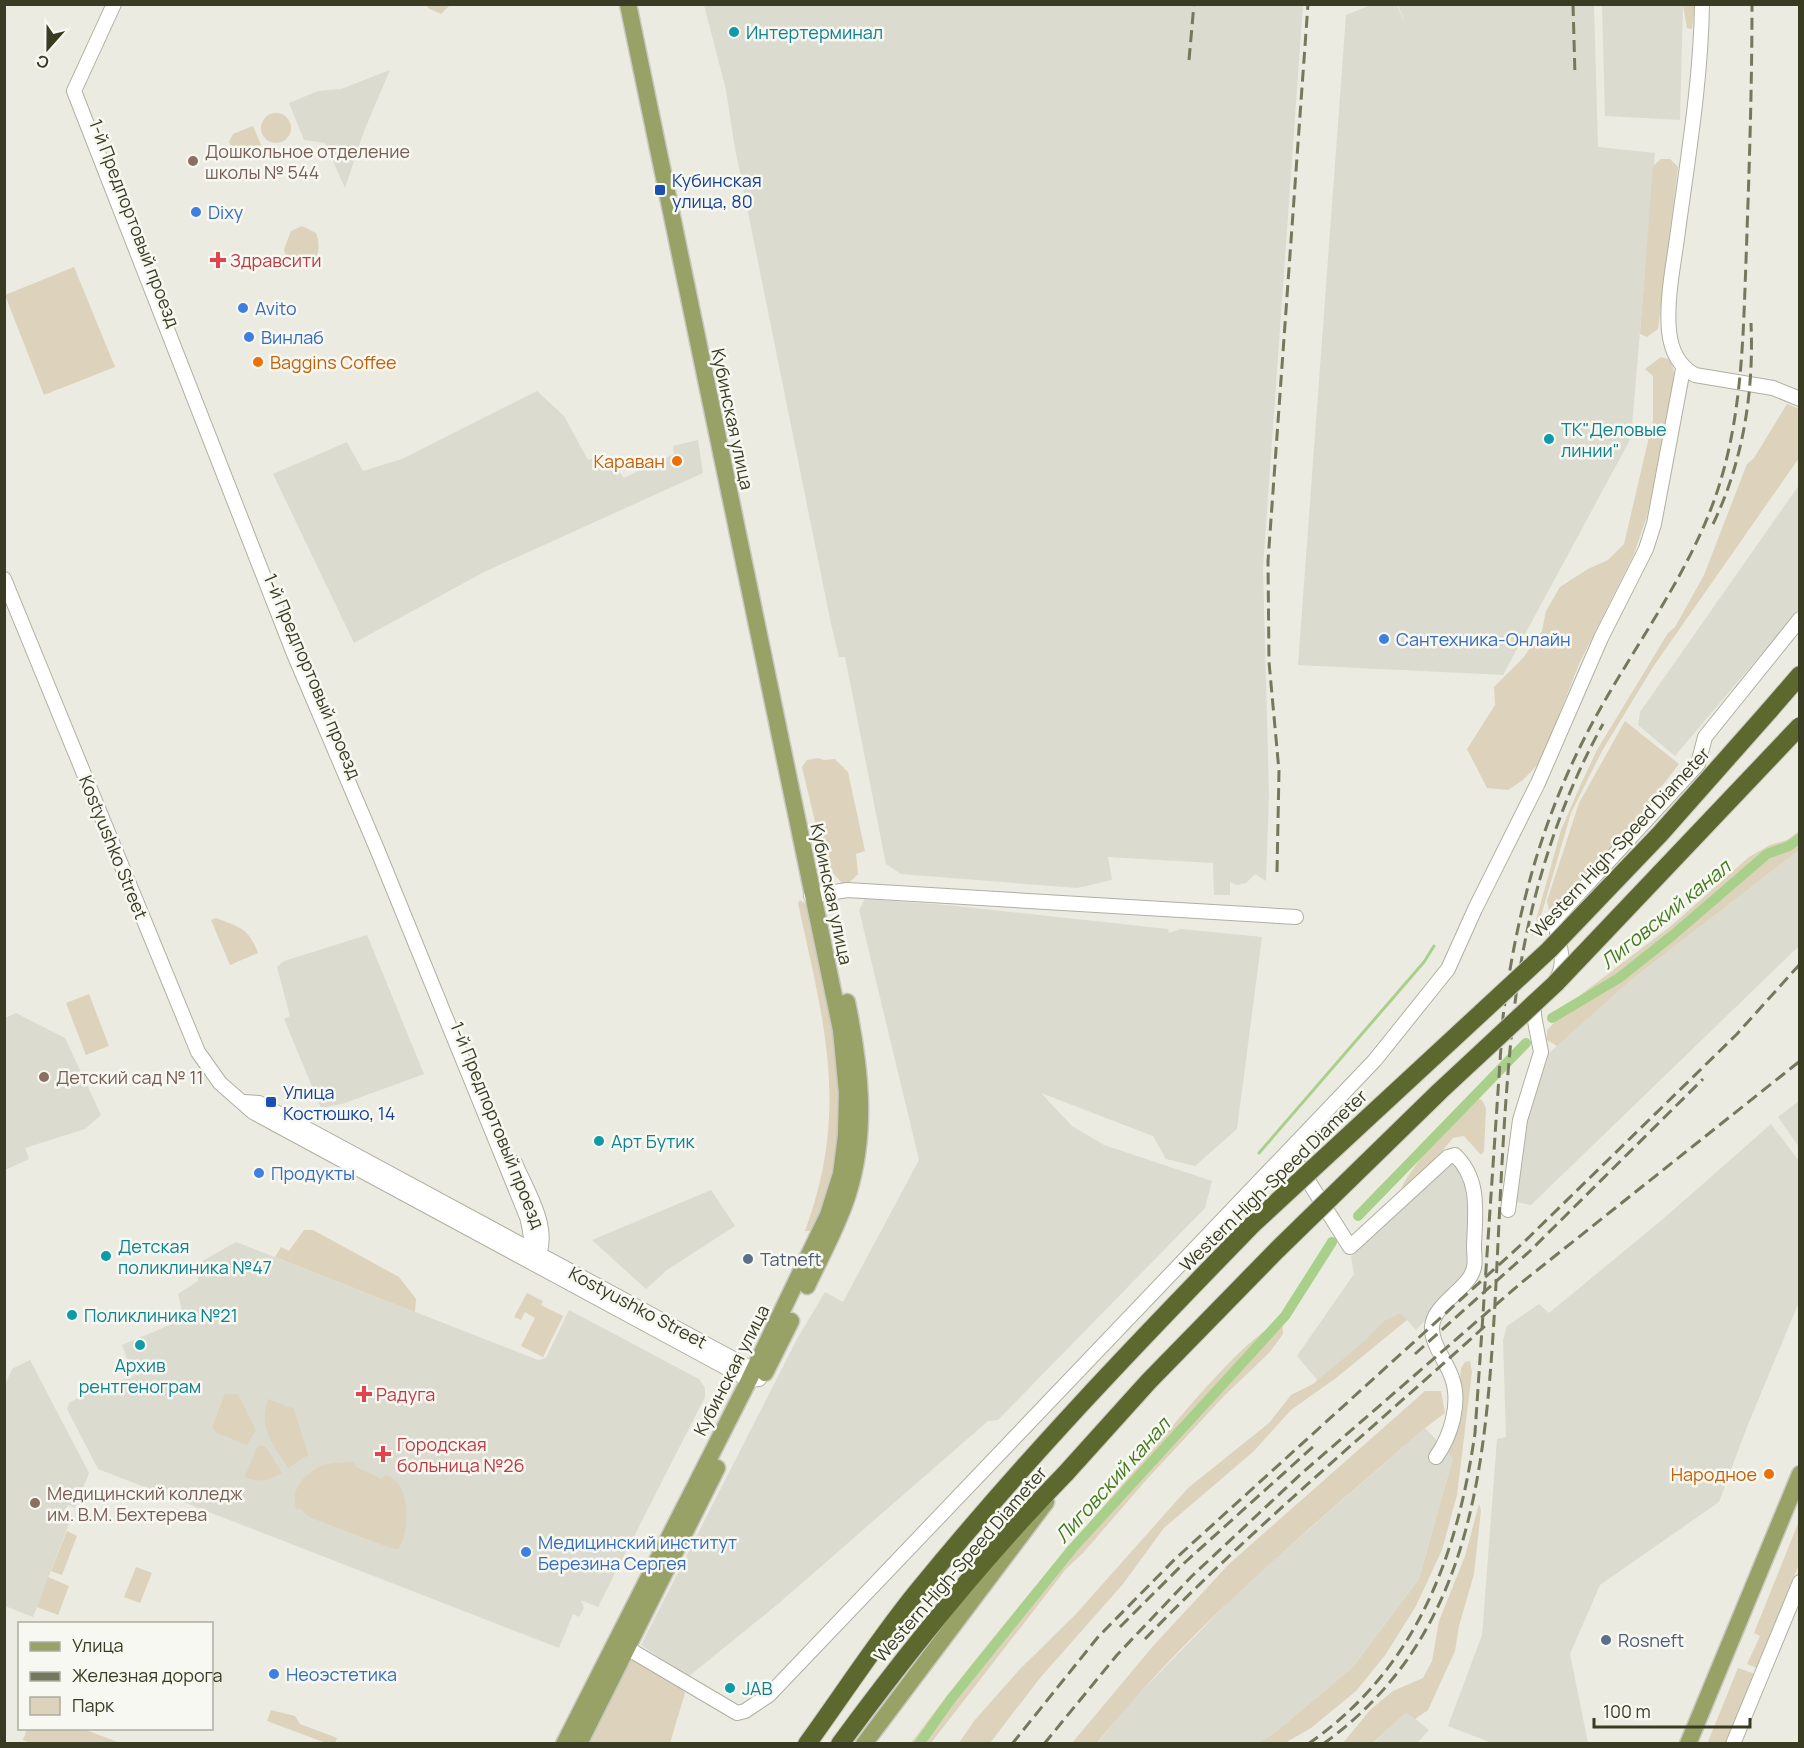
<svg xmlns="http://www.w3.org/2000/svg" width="1804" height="1748" viewBox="0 0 1804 1748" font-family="Manrope,sans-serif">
<rect width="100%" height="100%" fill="#ecebe1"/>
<g fill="#dcdbd0">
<path d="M 704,5 L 1303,5 L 1263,568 L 1269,794 L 1266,881 L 1255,874 L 1246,883 L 1237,885 L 1230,882 L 1230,895 L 1214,895 L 1213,863 L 1108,857 L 1112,880 L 1077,888 L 901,874 L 886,864 L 845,657 L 839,657 L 831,624 L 734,143 L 726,90 Z"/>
<path d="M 1371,5 L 1397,5 L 1406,26 L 1398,5 L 1594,5 L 1598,147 L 1655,153 L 1631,438 L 1503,675 L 1298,665 L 1346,15 Z"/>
<path d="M 1602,5 L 1683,5 L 1680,120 L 1605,116 Z"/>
<path d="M 390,70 L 364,131 L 345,188 L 325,143 L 304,140 L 289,103 L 318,91 L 341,89 Z"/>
<path d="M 537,391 L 564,416 L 588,460 L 605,454 L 624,478 L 674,454 L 673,446 L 698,440 L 703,473 L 484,572 L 354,643 L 273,474 L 347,442 L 363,471 L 402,459 Z"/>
<path d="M 1799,485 L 1799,609 L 1675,756 L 1638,725 L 1640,712 Z"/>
<path d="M 1799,850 L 1799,946 L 1531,1205 L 1511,1201 L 1540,1061 L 1631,980 Z"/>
<path d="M 865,899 L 947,905 L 1168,929 L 1169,933 L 1181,929 L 1262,937 L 1237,1129 L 1195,1166 L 1166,1159 L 1153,1136 L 1041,1093 L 1072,1126 L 1104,1145 L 1212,1181 L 1205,1208 L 998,1420 L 988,1421 L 778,1604 L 688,1677 L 641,1645 L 797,1339 L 825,1292 L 843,1302 L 919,1160 L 859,910 Z"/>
<path d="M 367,935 L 424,1074 L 342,1104 L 321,1108 L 284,1019 L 290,1016 L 277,967 L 284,961 Z"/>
<path d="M 16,1013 L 65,1038 L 101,1115 L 85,1129 L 25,1148 L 29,1159 L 5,1170 L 5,1018 Z"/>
<path d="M 1799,1101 L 1799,1147 L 1778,1117 Z"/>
<path d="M 1771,1124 L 1799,1161 L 1799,1302 L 1747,1427 L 1719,1502 L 1600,1585 L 1570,1654 L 1588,1743 L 1492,1743 L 1448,1726 L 1482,1635 L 1497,1439 L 1506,1437 L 1503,1340 L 1507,1326 L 1539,1304 L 1549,1313 L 1663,1219 Z"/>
<path d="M 1453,1156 L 1469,1181 L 1474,1268 L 1416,1330 L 1401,1313 L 1320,1383 L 1297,1356 L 1354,1274 L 1351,1257 Z"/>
<path d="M 711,1190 L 735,1226 L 667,1270 L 646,1289 L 592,1240 Z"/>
<path d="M 236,1242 L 538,1360 L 546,1358 L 569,1310 L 699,1379 L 705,1388 L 705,1397 L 598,1607 L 581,1600 L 584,1608 L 579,1617 L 573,1614 L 559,1648 L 98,1469 L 67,1409 L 69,1403 L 93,1389 L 134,1376 L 122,1345 L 184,1319 L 178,1294 L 198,1281 L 197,1264 Z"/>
<path d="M 30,1360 L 89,1473 L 75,1508 L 68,1505 L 59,1519 L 69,1524 L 33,1617 L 5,1606 L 4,1387 L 12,1369 Z"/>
<path d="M 1425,1428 L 1453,1458 L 1419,1579 L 1353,1667 L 1272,1735 L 1256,1744 L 1097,1744 L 1128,1705 L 1244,1586 Z"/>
<path d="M 1406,1711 L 1429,1730 L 1417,1743 L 1373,1744 Z"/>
</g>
<g fill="#ddd2bb">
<path d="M 427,5 L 427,4 L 450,5 L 441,14 L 428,8 Z"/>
<path d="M 1683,5 L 1695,5 L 1692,29 L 1687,28 Z"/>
<circle cx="276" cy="128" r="15"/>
<path d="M 253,126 L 261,145 L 241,153 L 233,150 L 229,142 L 233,134 Z"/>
<path d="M 1661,159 L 1670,159 L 1678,167 L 1658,329 L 1647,337 L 1640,334 L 1653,166 Z"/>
<path d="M 302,226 L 316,233 C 321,247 318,257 311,269 L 298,260 L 287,263 L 284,249 L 291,231 Z"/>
<path d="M 74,267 L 115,367 L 44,395 L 5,295 Z"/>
<path d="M 1661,357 L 1671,360 L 1674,373 L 1671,401 L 1647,516 L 1634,554 L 1579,664 L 1541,761 L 1523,780 L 1508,790 L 1487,788 L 1467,749 L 1495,705 L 1494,687 L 1523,658 L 1542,631 L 1546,611 L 1560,587 L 1588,569 L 1608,560 L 1624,544 L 1653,420 L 1653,376 L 1645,369 Z"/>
<path d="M 1787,404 L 1799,409 L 1799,458 L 1653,667 L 1602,751 L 1571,813 L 1538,926 L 1531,938 L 1561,830 L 1580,786 L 1597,750 L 1668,633 L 1675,627 L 1704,575 L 1747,464 L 1754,458 Z"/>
<path d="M 1625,721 L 1679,764 L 1635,821 L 1549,911 L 1547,901 L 1579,803 Z"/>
<path d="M 818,758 L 824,760 L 835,759 L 848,772 L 865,851 L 856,854 L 858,874 L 849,883 L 842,883 L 825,864 L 802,767 L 807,760 Z"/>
<path d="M 1799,831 L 1799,850 L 1631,980 L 1557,1046 L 1547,1040 L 1547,1030 L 1583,993 L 1671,926 L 1749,857 L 1770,845 L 1787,840 Z"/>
<path d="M 800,900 L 806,904 C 826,992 852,1084 831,1175 C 827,1194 819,1212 812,1231 L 805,1231 C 850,1109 824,1024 798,903 Z"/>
<path d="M 216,918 C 239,927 249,928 258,953 L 230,965 L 211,920 Z"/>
<path d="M 89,994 L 109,1046 L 86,1055 L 66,1003 Z"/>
<path d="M 1478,1099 L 1482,1100 L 1486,1108 L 1484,1151 L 1481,1155 L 1464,1136 L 1453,1138 L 1443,1150 L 1430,1179 L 1401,1191 C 1403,1174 1462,1110 1478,1099 Z"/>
<path d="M 304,1230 L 313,1230 L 399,1277 L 416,1299 L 415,1312 L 275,1257 L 281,1247 L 289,1251 Z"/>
<path d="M 527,1293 L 543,1301 L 541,1305 L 563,1316 L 543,1357 L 521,1346 L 535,1318 L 525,1312 L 521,1320 L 514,1317 Z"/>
<path d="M 1401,1313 L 1407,1320 L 1336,1378 L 1291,1410 L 1254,1451 L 1164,1528 L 1123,1584 L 1040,1678 L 990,1743 L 959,1743 L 974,1721 L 1020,1669 L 1075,1615 L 1188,1488 L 1269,1423 L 1291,1395 L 1313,1384 L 1366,1340 L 1384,1321 Z"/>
<path d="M 1282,1319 L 1283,1334 L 1269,1353 L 1225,1395 L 1148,1478 L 1083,1553 L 1066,1569 L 931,1743 L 911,1743 C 987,1641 1070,1544 1154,1448 C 1188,1408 1238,1345 1282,1319 Z"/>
<path d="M 1470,1361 L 1472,1372 L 1457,1495 L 1442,1550 L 1416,1606 L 1386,1654 L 1356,1691 L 1311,1728 L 1285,1743 L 1256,1744 L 1272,1735 L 1353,1667 L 1419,1579 L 1453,1458 L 1448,1453 L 1456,1429 L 1461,1368 L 1465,1362 Z"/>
<path d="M 1425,1391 L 1441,1391 L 1445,1413 L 1425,1428 C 1310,1528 1192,1625 1097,1743 L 1072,1743 L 1154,1645 L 1229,1564 Z"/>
<path d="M 225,1394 L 238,1394 L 256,1430 L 247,1445 L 217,1433 L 212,1427 Z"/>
<path d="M 268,1399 L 294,1409 L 308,1455 L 288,1468 C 272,1442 259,1430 268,1399 Z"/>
<path d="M 258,1446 L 265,1446 L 282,1473 C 266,1481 260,1483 244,1477 Z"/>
<path d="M 354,1462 L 356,1467 L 382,1479 L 385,1475 C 411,1480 411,1531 398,1549 L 391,1548 L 309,1517 L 300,1508 L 297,1510 C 288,1491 306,1471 324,1465 C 333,1462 344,1463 354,1462 Z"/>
<path d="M 1479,1504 L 1481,1510 L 1474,1574 L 1459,1626 L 1455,1651 L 1428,1710 L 1415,1719 L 1406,1712 L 1373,1743 L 1343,1743 L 1371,1709 L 1393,1691 L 1423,1678 L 1432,1661 L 1439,1621 L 1465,1556 Z"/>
<path d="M 1799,1521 L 1799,1564 L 1757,1668 L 1747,1664 L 1760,1636 L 1754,1633 Z"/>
<path d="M 67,1531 L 77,1536 L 62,1575 L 51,1571 Z"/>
<path d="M 136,1567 L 152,1573 L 140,1603 L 124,1597 Z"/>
<path d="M 48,1577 L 69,1586 L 58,1615 L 37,1607 Z"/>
<path d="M 630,1655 L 682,1688 L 685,1693 L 670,1743 L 585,1744 Z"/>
<path d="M 1738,1668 L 1755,1674 L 1726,1743 L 1707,1744 Z"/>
<path d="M 271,1710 L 295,1716 L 300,1724 L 337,1738 L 335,1743 L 326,1743 L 267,1721 Z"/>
<path d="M 81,1728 L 120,1743 L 33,1744 L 23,1740 L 27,1729 Z"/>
</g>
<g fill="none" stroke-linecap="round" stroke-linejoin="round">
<path stroke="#a9d08a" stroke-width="3" d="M 1259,1153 L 1424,962 L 1434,946"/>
<g stroke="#a9d08a" stroke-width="10">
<path d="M 1552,1018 L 1619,978 L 1673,935 L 1767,854 L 1789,846 L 1800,838"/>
<path d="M 1358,1216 L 1526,1043"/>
<path d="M 919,1744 L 951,1699 L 1072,1549 L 1285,1316 L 1332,1242"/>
</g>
<defs>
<g id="minor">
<path d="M 114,4 L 74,91 L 294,654 L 377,849 L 527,1217 C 532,1234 531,1248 535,1264"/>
<path d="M 1702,4 C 1701,80 1688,157 1678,231 C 1674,263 1666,298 1669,331 C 1671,350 1678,366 1695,375 L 1773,388 L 1800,399"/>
<path d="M 4,579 L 198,1052 L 220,1083 L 253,1112 L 749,1380 L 759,1379"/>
<path d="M 811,896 L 847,890 L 1296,917"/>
<path d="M 1557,978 C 1569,958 1554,939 1556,918 L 1698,764 L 1705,737 L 1800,619"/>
<path d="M 244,1102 L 259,1103 L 739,1362 L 754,1370 L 760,1377"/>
<path d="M 1290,1152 L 1350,1247 L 1448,1157 L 1455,1155 C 1481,1180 1475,1213 1474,1246 C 1474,1258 1477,1266 1470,1277 C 1460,1293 1433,1307 1432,1327 C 1431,1344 1447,1362 1452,1378 C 1461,1403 1451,1436 1436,1457"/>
<path d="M 515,1163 C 528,1194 554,1231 535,1264"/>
<path d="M 1508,1210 L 1520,1120 L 1541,1052 L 1534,1016 L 1534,1004 L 1538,999"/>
<path d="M 627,1648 L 737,1713 L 745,1711 L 769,1695 L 1375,1060 L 1448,969 L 1475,909 L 1538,783 L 1601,638 L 1646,549 L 1654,524 L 1683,369"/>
<path d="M 1733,1744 L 1800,1582"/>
</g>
<g id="major">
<path d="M 807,1286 C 821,1256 838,1226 848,1194 C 868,1131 860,1065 847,1002"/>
<path d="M 765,1373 L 791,1321"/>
<path d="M 564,1744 L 749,1380 L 828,1215 L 841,1174 L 846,1135 L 847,1093 L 841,1030 L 628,4"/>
<path d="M 579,1744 L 717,1468"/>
<path d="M 864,1744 L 1046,1502"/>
<path d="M 1688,1744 L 1800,1474"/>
</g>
<g id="highway">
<path d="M 1768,712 L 1800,675"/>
<path d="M 807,1744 C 844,1693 878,1640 917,1592 C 1022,1463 1136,1344 1252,1225"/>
<path d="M 840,1744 C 909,1650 984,1557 1066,1473"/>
</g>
</defs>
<use href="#minor" stroke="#afb0a0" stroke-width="16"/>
<use href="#major" stroke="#c8c8c1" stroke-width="19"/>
<use href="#highway" stroke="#c8c8c1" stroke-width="20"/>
<use href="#minor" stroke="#fff" stroke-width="14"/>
<use href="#major" stroke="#98a166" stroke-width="16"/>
<use href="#highway" stroke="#5c682e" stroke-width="18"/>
<g stroke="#74785c" stroke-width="3" stroke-dasharray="12 6" stroke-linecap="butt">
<path d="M 1573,4 L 1575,76"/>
<path d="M 1189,60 L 1194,4"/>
<path d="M 1713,524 C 1743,462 1754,392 1751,323"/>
<path d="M 1277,872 L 1279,771 L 1269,662 L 1268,561 L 1308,4"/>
<path d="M 1415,1354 L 1530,1251 L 1703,1079"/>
<path d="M 1120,1627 L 1181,1566 L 1315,1445"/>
<path d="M 1145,1639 C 1252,1528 1371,1430 1485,1326"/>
<path d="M 1012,1744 L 1098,1637 L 1175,1559 L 1523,1243 L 1737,1034 L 1800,964"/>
<path d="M 1044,1744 L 1117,1655 L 1192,1576 L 1302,1473 L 1521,1283 L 1800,1061"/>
<path d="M 1308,1744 C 1416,1669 1457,1558 1475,1433 L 1503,1017 C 1515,921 1539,828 1583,741 C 1624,659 1684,585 1715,498 C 1742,421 1743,341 1746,261 C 1749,175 1752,90 1752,4"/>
<path d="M 1323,1744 C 1472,1637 1485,1470 1495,1303 C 1500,1209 1503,1113 1513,1020 C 1524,917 1553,814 1603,724"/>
</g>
<defs>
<g id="highway-bridge">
<path d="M 1252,1225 L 1549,950 L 1660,834 L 1768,712"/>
<path d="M 1066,1473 L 1149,1381 L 1277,1250 L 1440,1091 L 1555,984 L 1800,726"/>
</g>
</defs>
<use href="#highway-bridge" stroke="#c8c8c1" stroke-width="20" stroke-linecap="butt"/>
<use href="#highway-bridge" stroke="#5c682e" stroke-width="18"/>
</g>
<g fill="#0f9aa8" stroke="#f8f8f2" stroke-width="2">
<circle cx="734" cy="32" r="6"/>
<circle cx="1549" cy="439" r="6"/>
<circle cx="599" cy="1141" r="6"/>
<circle cx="106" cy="1256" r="6"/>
<circle cx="72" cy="1315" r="6"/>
<circle cx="140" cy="1345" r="6"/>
<circle cx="730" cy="1688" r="6"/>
</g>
<g fill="#8d6e63" stroke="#f8f8f2" stroke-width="2">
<circle cx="193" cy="161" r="6"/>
<circle cx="44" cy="1077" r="6"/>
<circle cx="35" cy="1503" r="6"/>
</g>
<g fill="#1a4fb4" stroke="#f8f8f2" stroke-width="2">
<rect x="654" y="184" width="12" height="12" rx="3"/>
<rect x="265" y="1096" width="12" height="12" rx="3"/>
</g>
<g fill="#3f7fe0" stroke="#f8f8f2" stroke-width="2">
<circle cx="196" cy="212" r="6"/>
<circle cx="243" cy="308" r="6"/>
<circle cx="249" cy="337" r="6"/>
<circle cx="1384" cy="639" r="6"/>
<circle cx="259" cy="1173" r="6"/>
<circle cx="526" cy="1552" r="6"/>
<circle cx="274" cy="1674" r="6"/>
</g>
<g fill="#e0444e" stroke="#f8f8f2" stroke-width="2">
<path d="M215 251h6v6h6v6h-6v6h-6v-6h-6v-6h6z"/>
<path d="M361 1385h6v6h6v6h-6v6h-6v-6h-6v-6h6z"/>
<path d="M380 1445h6v6h6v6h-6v6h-6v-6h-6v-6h6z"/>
</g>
<g fill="#e8710a" stroke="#f8f8f2" stroke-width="2">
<circle cx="258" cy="362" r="6"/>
<circle cx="677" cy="461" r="6"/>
<circle cx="1769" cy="1474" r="6"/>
</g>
<g fill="#5c6f8a" stroke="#f8f8f2" stroke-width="2">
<circle cx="748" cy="1259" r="6"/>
<circle cx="1606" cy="1640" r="6"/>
</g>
<g text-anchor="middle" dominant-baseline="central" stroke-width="5" stroke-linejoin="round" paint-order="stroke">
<g font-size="18" fill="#0d838f" stroke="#f8f8f2" text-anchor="start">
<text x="746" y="32">Интертерминал</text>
<text x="1561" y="429">ТК"Деловые<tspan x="1561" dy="21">линии"</tspan></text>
<text x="611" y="1141">Арт Бутик</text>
<text x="118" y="1246">Детская<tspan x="118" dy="21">поликлиника №47</tspan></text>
<text x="84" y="1315">Поликлиника №21</text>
<text x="140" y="1365" text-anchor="middle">Архив<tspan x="140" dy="21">рентгенограм</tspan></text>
<text x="742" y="1688">JAB</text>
</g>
<g font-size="18" fill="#785e54" stroke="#f8f8f2" text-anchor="start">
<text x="205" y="151">Дошкольное отделение<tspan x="205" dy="21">школы № 544</tspan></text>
<text x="56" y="1077">Детский сад № 11</text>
<text x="47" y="1493">Медицинский колледж<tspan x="47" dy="21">им. В.М. Бехтерева</tspan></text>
</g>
<g font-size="18" fill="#164399" stroke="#f8f8f2" text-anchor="start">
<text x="672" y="180">Кубинская<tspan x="672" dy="21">улица, 80</tspan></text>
<text x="283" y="1092">Улица<tspan x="283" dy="21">Костюшко, 14</tspan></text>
</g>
<g font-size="18" fill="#366cbe" stroke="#f8f8f2" text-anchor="start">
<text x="208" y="212">Dixy</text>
<text x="255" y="308">Avito</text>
<text x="261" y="337">Винлаб</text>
<text x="1396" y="639">Сантехника-Онлайн</text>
<text x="271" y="1173">Продукты</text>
<text x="538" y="1542">Медицинский институт<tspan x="538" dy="21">Березина Сергея</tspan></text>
<text x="286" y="1674">Неоэстетика</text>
</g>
<g font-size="18" fill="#393c22" stroke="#f8f8f2">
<text transform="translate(135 223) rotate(69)">1-й Предпортовый проезд</text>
<text transform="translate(733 419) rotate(78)">Кубинская улица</text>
<text transform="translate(313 676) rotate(67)">1-й Предпортовый проезд</text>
<text transform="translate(1620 842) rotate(-47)">Western High-Speed Diameter</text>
<text transform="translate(114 847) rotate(68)">Kostyushko Street</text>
<text transform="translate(832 894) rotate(78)">Кубинская улица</text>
<text transform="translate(498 1125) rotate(68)">1-й Предпортовый проезд</text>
<text transform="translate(1273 1180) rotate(-44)">Western High-Speed Diameter</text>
<text transform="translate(638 1307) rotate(28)">Kostyushko Street</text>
<text transform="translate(731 1370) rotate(-63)">Кубинская улица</text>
<text transform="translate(960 1564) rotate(-49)">Western High-Speed Diameter</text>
</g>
<g font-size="18" fill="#be3a42" stroke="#f8f8f2" text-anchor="start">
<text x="230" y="260">Здравсити</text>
<text x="376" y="1394">Радуга</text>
<text x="397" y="1444">Городская<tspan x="397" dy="21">больница №26</tspan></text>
</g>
<g font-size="18" fill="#c56008" stroke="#f8f8f2" text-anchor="end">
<text x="270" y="362" text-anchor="start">Baggins Coffee</text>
<text x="665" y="461">Караван</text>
<text x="1757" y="1474">Народное</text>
</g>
<g font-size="18" fill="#4e5e75" stroke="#f8f8f2" text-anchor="start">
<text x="760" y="1259">Tatneft</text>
<text x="1618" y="1640">Rosneft</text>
</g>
<g font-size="20" font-style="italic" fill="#43781d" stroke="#f8f8f2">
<text transform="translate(1665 914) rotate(-39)">Лиговский канал</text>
<text transform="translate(1112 1480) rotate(-48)">Лиговский канал</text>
</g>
</g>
<rect width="1804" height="1748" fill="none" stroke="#393c22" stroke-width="12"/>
<rect x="18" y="1622" width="195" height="108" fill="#f8f8f2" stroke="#acad9f" stroke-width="1.5"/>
<rect x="30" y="1642" width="30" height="9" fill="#98a166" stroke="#acad9f" stroke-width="1.5"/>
<text x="72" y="1652" font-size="18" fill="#393c22">Улица</text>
<rect x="30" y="1672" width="30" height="9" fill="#74785c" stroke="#acad9f" stroke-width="1.5"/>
<text x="72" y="1682" font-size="18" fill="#393c22">Железная дорога</text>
<rect x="30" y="1697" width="30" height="18" fill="#ddd2bb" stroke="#acad9f" stroke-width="1.5"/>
<text x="72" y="1712" font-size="18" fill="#393c22">Парк</text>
<g transform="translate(48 48) rotate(201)" stroke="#f8f8f2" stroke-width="4.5" paint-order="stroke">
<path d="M0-4.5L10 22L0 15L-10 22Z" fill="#393c22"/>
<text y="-9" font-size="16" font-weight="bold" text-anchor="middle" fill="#393c22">С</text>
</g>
<path d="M1594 1718v9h156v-9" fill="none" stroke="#393c22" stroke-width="3"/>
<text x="1603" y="1718" font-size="18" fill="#393c22" stroke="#f8f8f2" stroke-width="4.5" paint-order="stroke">100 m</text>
</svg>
